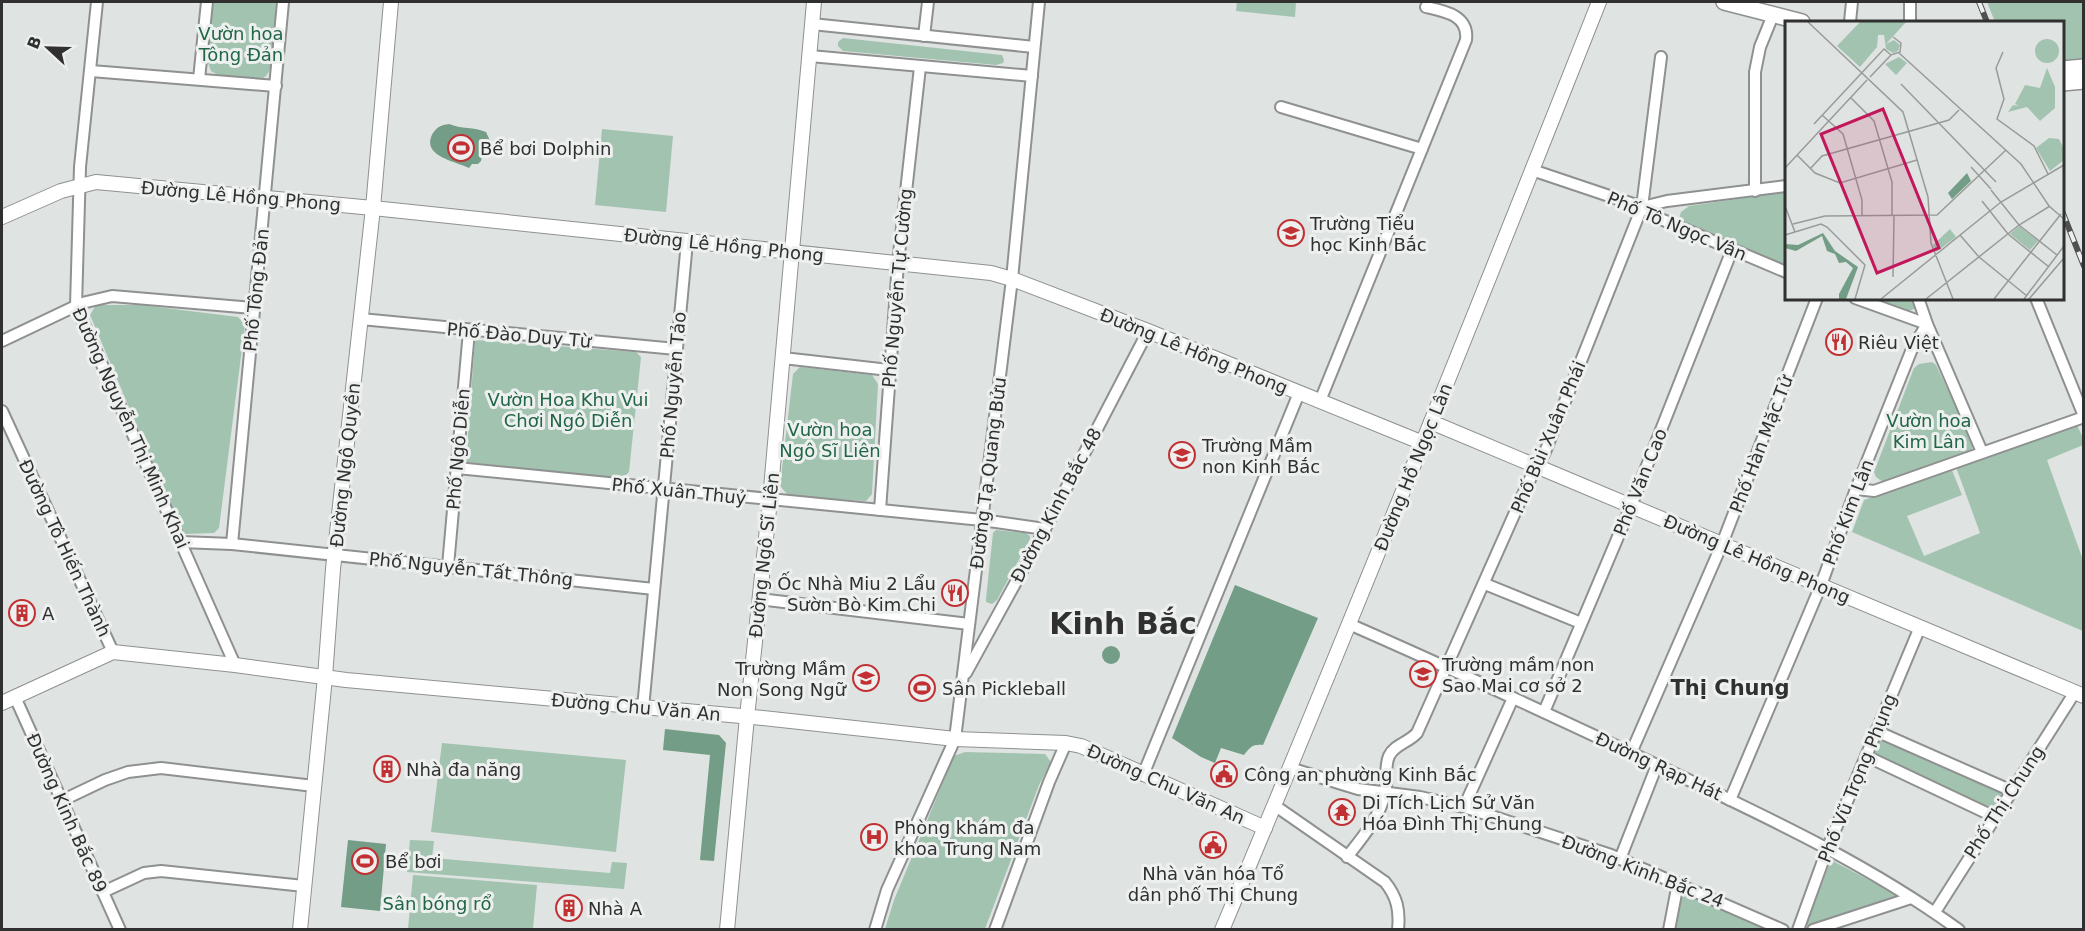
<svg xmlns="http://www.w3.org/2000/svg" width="2085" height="931" viewBox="0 0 2085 931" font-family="'DejaVu Sans',sans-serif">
<rect width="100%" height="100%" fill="#dfe3e1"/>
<g fill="#a3c3b1">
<path d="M 213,2 L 276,2 L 272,67 L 266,76 L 260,80 L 220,76 L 211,71 L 207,60 Z"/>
<path d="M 1237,2 L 1296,2 L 1295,17 L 1236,11 Z"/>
<path d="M 1987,2 L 2083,2 L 2083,64 L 2063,66 L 2062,22 L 1995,22 Z"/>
<path d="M 843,38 L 1002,55 L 1004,60 L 1003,63 L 996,65 L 843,51 L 838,46 L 838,42 Z"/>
<path d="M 602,129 L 673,136 L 666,212 L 595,205 Z"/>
<path d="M 1786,192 L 1786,265 L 1681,221 L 1679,219 L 1681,212 L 1689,206 Z"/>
<path d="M 1869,299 L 1914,299 L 1916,308 L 1909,311 L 1905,311 Z"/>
<path d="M 96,305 L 141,305 L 238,317 L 245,325 L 219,528 L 214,533 L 185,534 L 181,530 L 90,315 Z"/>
<path d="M 475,340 L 636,352 L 641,357 L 629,472 L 622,479 L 466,462 Z"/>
<path d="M 1932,362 L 1936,365 L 1973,443 L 1972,451 L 1883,482 L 1876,477 L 1874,472 L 1914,368 L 1919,364 Z"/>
<path d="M 800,367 L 872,375 L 878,384 L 872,494 L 866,501 L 789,496 L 780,486 L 793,374 Z"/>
<path d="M 2076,423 L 2083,438 L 2083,445 L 2047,460 L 2083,560 L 2083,631 L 1852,532 L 1864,500 L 1951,468 L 1962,495 L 1907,516 L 1924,556 L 1980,533 L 1956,467 Z"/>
<path d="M 996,530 L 1026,533 L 1030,536 L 1030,539 L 997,600 L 992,604 L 986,602 L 986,599 L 993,533 Z"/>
<path d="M 1878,737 L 2006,792 L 1993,813 L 1872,754 Z"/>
<path d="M 442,743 L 626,760 L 616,852 L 431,832 Z"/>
<path d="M 965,752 L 1045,754 L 1051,762 L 1039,785 L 985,929 L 885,929 L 894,900 L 954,756 Z"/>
<path d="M 410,840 L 434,841 L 432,858 L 610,873 L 612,862 L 627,863 L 624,889 L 407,872 Z"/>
<path d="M 1831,860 L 1901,897 L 1806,926 Z"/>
<path d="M 413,875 L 537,885 L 533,929 L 408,929 Z"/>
<path d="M 1682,891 L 1779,930 L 1674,930 Z"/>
</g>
<g fill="#739d86">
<path d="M 449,124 C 461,129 474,127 486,132 L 492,145 L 488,151 L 483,152 L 481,161 L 478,164 L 472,164 L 469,168 C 455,161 420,156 433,133 C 438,126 442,125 449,124 Z"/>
<path d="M 1235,585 L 1318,618 L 1263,745 C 1253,744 1250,747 1244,755 L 1221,748 L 1215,763 L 1201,757 L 1172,738 Z"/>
<circle cx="1111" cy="655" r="9"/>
<path d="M 665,729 L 719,735 L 726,743 L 714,861 L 700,860 L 710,755 L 663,750 Z"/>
<path d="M 348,840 L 386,844 L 380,911 L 341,907 Z"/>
</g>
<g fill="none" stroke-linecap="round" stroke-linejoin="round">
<defs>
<g id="minor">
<path d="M 97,2 L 80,167 L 76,306 L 235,665"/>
<path d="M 1910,2 L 1910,22"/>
<path d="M 1850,22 L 1852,2"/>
<path d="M 812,24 L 1034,47"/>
<path d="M 924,36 L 928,2"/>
<path d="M 810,56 L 1032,76"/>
<path d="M 91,71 L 276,86"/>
<path d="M 199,79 L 207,2"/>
<path d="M 1281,107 L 1422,149"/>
<path d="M 1532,170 L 1642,207 L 1656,217 L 1786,272"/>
<path d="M 1755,191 L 1755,72 L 1760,47 L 1773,15"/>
<path d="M 1642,207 L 1667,201 L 1786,186"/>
<path d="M 1918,298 L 1927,324 L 1982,452"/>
<path d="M 2036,298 L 2084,416"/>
<path d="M 361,319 L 676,349"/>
<path d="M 2,341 L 82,303 L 112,296 L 253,308"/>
<path d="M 783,358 L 889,370"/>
<path d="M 1320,401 L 1466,40 C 1469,15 1444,11 1426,7"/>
<path d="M 2,411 L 113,652"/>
<path d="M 457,468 L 982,520 L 1045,529"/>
<path d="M 1856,489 L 1874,491 L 2084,417"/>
<path d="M 880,510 L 898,263 L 920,67"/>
<path d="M 181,542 L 232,544 L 654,589"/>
<path d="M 232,544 L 283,2"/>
<path d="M 448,566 L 469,331"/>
<path d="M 1485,584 L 1581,623"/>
<path d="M 759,599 L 969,624"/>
<path d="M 1349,624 C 1459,672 1568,723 1676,774 C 1773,820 1871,866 1959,930"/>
<path d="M 966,673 L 1045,529 L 1148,331"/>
<path d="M 15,697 L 120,930"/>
<path d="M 643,708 L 687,242"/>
<path d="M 1544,712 L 1631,506 L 1732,250"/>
<path d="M 1876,731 L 2012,791"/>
<path d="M 1631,753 L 1722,544 L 1817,298"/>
<path d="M 1866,756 L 1995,817"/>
<path d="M 1290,768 L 1358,789 L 1420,797 L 1464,807 L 1611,855 L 1783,930"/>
<path d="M 1143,775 L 1299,393"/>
<path d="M 1730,800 L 1821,585 L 1856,489 L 1912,349 L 1927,324 L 1855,298"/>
<path d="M 61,801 L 105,780 L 128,772 L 161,768 L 314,786"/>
<path d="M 1274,805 L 1385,882 C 1397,897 1400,910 1398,930"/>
<path d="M 1464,807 L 1513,698"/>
<path d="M 1347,857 C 1362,838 1380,817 1385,793 C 1388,782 1384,767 1389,756 C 1395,744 1408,743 1417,733 L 1529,481 L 1545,452 L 1642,207 L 1661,57"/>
<path d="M 1620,859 L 1657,765"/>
<path d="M 103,892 L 144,873 L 161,871 L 304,886"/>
<path d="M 1935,912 L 2075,692"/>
<path d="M 875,930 L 887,890 L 955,739 L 1012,279 L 1039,2"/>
<path d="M 995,930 L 1049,782 L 1066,743"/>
<path d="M 1669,930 L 1678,883"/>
<path d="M 1798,930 L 1828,847 L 1920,627"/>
<path d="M 1813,930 L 1911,898"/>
</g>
<g id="tertiary">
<path d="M 2,217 L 61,191 L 96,182 L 373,208 L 991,273 L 1012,279 L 1148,331 L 1423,443"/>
<path d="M 1431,422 L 2084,696"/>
<path d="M 2,703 L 113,652 L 235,665 L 346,680 L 763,718 L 955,739 L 1066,743 L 1081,746 L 1265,828"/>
<path d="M 300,930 L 325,677 L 333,569 L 373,208 L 391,2"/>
<path d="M 727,930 L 747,717 L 770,500 L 814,2"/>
<path d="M 1222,930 C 1352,622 1476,312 1599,2"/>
</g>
<g id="secondary">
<path d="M 1724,2 L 1802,22"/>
<path d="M 2062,69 L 2084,67"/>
<path d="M 2062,83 L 2084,81"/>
</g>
</defs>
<use href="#minor" stroke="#8f9190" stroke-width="14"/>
<use href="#tertiary" stroke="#8f9190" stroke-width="16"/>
<use href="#secondary" stroke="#8f9190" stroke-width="18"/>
<use href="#minor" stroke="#fff" stroke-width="10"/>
<use href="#tertiary" stroke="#fff" stroke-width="14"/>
<use href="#secondary" stroke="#fff" stroke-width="15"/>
<defs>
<g id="rail">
<path d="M 1979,2 L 1987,22"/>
<path d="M 2062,211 L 2084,266"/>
</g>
</defs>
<use href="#rail" stroke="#4f5150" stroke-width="6"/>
<use href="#rail" stroke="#edf0ee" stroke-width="4" stroke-dasharray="11" stroke-linecap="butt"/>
</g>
<defs>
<symbol id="stadium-ring" viewBox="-11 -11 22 22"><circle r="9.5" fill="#edf0ee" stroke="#c13134" stroke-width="1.5"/><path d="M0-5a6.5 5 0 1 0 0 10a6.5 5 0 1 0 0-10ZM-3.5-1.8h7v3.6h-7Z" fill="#c13134"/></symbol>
<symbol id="school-ring" viewBox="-11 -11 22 22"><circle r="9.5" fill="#edf0ee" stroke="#c13134" stroke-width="1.5"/><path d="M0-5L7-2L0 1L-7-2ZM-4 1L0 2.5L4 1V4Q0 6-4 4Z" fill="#c13134"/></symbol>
<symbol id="restaurant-ring" viewBox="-11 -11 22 22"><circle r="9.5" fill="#edf0ee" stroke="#c13134" stroke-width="1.5"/><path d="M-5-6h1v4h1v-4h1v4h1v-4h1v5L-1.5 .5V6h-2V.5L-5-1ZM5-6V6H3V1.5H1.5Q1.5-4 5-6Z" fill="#c13134"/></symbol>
<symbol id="building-ring" viewBox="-11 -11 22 22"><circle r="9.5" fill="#edf0ee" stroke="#c13134" stroke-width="1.5"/><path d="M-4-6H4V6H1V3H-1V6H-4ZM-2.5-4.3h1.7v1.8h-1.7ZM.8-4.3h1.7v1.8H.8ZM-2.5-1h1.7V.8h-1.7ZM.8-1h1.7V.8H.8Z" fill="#c13134"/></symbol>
<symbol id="civic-ring" viewBox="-11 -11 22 22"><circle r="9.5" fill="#edf0ee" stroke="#c13134" stroke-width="1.5"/><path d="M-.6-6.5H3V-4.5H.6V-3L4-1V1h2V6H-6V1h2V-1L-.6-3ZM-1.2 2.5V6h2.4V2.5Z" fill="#c13134"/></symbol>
<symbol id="temple-ring" viewBox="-11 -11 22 22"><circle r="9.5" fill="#edf0ee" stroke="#c13134" stroke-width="1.5"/><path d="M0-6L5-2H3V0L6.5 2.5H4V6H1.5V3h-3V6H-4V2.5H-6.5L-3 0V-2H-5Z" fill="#c13134"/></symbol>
<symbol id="hospital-ring" viewBox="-11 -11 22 22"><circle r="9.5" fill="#edf0ee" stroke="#c13134" stroke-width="1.5"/><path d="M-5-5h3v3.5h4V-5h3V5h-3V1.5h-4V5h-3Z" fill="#c13134"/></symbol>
</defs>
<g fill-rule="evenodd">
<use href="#stadium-ring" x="446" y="133" width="30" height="30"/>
<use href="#school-ring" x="1276" y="218" width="30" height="30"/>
<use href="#restaurant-ring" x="1824" y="327" width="30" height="30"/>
<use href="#school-ring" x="1167" y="440" width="30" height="30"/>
<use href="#restaurant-ring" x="940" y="578" width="30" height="30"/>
<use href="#building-ring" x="7" y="598" width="30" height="30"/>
<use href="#school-ring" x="1408" y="659" width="30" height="30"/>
<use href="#school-ring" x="851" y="663" width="30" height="30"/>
<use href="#stadium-ring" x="907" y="673" width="30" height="30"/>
<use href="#building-ring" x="372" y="754" width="30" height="30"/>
<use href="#civic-ring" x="1209" y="759" width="30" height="30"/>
<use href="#temple-ring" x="1327" y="797" width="30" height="30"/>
<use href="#hospital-ring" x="859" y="822" width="30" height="30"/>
<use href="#civic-ring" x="1198" y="830" width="30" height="30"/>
<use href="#stadium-ring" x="350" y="846" width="30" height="30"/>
<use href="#building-ring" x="554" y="893" width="30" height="30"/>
</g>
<g text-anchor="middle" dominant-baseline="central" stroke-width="6" stroke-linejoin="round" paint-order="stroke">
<g font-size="18" fill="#216647" stroke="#edf0ee">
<text x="241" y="33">Vườn hoa<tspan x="241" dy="21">Tông Đản</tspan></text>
<text x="568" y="399">Vườn Hoa Khu Vui<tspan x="568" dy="21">Chơi Ngô Diễn</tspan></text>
<text x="1929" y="420">Vườn hoa<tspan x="1929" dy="21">Kim Lân</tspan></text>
<text x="830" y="429">Vườn hoa<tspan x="830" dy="21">Ngô Sĩ Liên</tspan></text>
<text x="437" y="903">Sân bóng rổ</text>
</g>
<g font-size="18" fill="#2f302f" stroke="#edf0ee" text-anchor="start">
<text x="480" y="148">Bể bơi Dolphin</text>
<text x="1310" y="223">Trường Tiểu<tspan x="1310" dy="21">học Kinh Bắc</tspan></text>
<text x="1858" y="342">Riêu Việt</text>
<text x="1202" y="445">Trường Mầm<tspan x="1202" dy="21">non Kinh Bắc</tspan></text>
<text x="936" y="583" text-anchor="end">Ốc Nhà Miu 2 Lẩu<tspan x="936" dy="21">Sườn Bò Kim Chi</tspan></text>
<text x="42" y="613">A</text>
<text x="1442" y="664">Trường mầm non<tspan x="1442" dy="21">Sao Mai cơ sở 2</tspan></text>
<text x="846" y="668" text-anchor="end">Trường Mầm<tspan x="846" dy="21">Non Song Ngữ</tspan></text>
<text x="942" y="688">Sân Pickleball</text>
<text x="406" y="769">Nhà đa năng</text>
<text x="1244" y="774">Công an phường Kinh Bắc</text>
<text x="1362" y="802">Di Tích Lịch Sử Văn<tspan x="1362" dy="21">Hóa Đình Thị Chung</tspan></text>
<text x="894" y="827">Phòng khám đa<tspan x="894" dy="21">khoa Trung Nam</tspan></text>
<text x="385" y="861">Bể bơi</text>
<text x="1213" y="873" text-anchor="middle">Nhà văn hóa Tổ<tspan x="1213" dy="21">dân phố Thị Chung</tspan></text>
<text x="588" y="908">Nhà A</text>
</g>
<g font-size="18" fill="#2f302f" stroke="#edf0ee">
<text transform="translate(241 196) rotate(5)">Đường Lê Hồng Phong</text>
<text transform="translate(1677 226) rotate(23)">Phố Tô Ngọc Vân</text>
<text transform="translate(724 245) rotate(6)">Đường Lê Hồng Phong</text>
<text transform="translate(897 288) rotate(-85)">Phố Nguyễn Tự Cường</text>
<text transform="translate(256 290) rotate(-84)">Phố Tông Đản</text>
<text transform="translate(519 335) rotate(5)">Phố Đào Duy Từ</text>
<text transform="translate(1194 351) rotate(22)">Đường Lê Hồng Phong</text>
<text transform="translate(673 385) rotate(-85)">Phố Nguyễn Tảo</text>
<text transform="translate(131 428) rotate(66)">Đường Nguyễn Thị Minh Khai</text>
<text transform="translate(1548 437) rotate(-67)">Phố Bùi Xuân Phái</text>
<text transform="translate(1761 444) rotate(-69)">Phố Hàn Mặc Tử</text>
<text transform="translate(458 449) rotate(-85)">Phố Ngô Diễn</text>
<text transform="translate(345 465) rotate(-84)">Đường Ngô Quyền</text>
<text transform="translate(1413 467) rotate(-68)">Đường Hồ Ngọc Lân</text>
<text transform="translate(988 473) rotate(-83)">Đường Tạ Quang Bửu</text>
<text transform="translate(1640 482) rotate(-68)">Phố Văn Cao</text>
<text transform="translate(679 491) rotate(6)">Phố Xuân Thuỷ</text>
<text transform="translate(1056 505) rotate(-62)">Đường Kinh Bắc 48</text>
<text transform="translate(1848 512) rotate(-69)">Phố Kim Lân</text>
<text transform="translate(65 548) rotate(65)">Đường Tô Hiến Thành</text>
<text transform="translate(764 555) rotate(-84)">Đường Ngô Sĩ Liên</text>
<text transform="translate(1757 559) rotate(23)">Đường Lê Hồng Phong</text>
<text transform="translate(471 569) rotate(6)">Phố Nguyễn Tất Thông</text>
<text transform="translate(636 707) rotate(5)">Đường Chu Văn An</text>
<text transform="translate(1659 766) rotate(25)">Đường Rạp Hát</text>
<text transform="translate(1857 778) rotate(-68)">Phố Vũ Trọng Phụng</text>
<text transform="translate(1166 784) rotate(24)">Đường Chu Văn An</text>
<text transform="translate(2004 802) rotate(-57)">Phố Thị Chung</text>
<text transform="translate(67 813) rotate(66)">Đường Kinh Bắc 89</text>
<text transform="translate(1643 871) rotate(21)">Đường Kinh Bắc 24</text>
</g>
<g font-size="21" font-weight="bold" fill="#2f302f" stroke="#edf0ee">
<text x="1730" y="688">Thị Chung</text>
</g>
<g font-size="30" font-weight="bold" fill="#2f302f" stroke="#edf0ee">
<text x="1123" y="623">Kinh Bắc</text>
</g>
</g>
<g transform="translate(1785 21)">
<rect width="279" height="279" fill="#dfe3e1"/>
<path d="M 75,1 L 121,1 L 101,23 L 109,19 L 115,24 L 113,30 L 108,32 L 101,28 L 99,14 L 93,14 L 92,26 L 75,46 L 52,25 ZM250 30a12 12 0 1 1 24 0a12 12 0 1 1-24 0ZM 114,36 L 122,42 L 111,54 L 100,43 ZM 262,47 L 270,66 L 270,87 L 255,100 L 242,86 L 223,91 L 228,84 L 234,85 L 230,83 L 240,64 L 255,67 ZM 264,117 L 274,118 L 279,128 L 279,139 L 265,150 L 251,127 ZM 234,205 L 253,220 L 245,229 L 225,213 ZM 165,208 L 171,216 L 151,231 L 148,224 Z" fill="#a3c3b1"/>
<path d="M 182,152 L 186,160 L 167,178 L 163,172 ZM 38,212 L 50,230 L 73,246 L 61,278 L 54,278 L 54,273 L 68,247 L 61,241 L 54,242 L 50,233 L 42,230 L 37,215 L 11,230 L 0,227 L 0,223 L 13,224 Z" fill="#739d86"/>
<path fill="none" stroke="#999b9a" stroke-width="1.5" d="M 23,1 L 118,91 L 143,176 L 146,222 L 168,278M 218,31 L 211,47 L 219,78 L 212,98 L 249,125 L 263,153M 114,32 L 236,143 L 264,185 L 279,198M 85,56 L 106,34M 116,63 L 211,161M 66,77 L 89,100 L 107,161 L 107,195M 37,94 L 58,113 L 77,179 L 77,194M 29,103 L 99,28 L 106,34 L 115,31 L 116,22 L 108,16M 12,134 L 30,152 L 55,162 L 132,139M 186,146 L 206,168M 0,147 L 82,59M 25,148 L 37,135 L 164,99 L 174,89M 206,169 L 234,204 L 272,234M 197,180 L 223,213 L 264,246M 0,185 L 10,211M 8,203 L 40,195 L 152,194 L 221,129M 0,214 L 36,203 L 42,206 L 80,244 L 70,278M 175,214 L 194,236 L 242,275M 108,256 L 109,195M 96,278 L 216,181 L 279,144M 141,278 L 234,204 L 265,185M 209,278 L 276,193M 239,278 L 279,225M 244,278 L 279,237"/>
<path fill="#c2185b" fill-opacity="0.15" stroke="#c2185b" stroke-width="3" d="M 98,88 L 154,227 L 92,252 L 36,113 Z"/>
<rect width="279" height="279" fill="none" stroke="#2f302f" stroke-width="3"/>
</g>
<rect width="2085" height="931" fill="none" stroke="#2f302f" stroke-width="6"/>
<g transform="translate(48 48) rotate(292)" stroke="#edf0ee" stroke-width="4.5" paint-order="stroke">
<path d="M0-4.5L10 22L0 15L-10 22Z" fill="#2f302f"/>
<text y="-9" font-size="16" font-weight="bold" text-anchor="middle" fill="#2f302f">B</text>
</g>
</svg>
